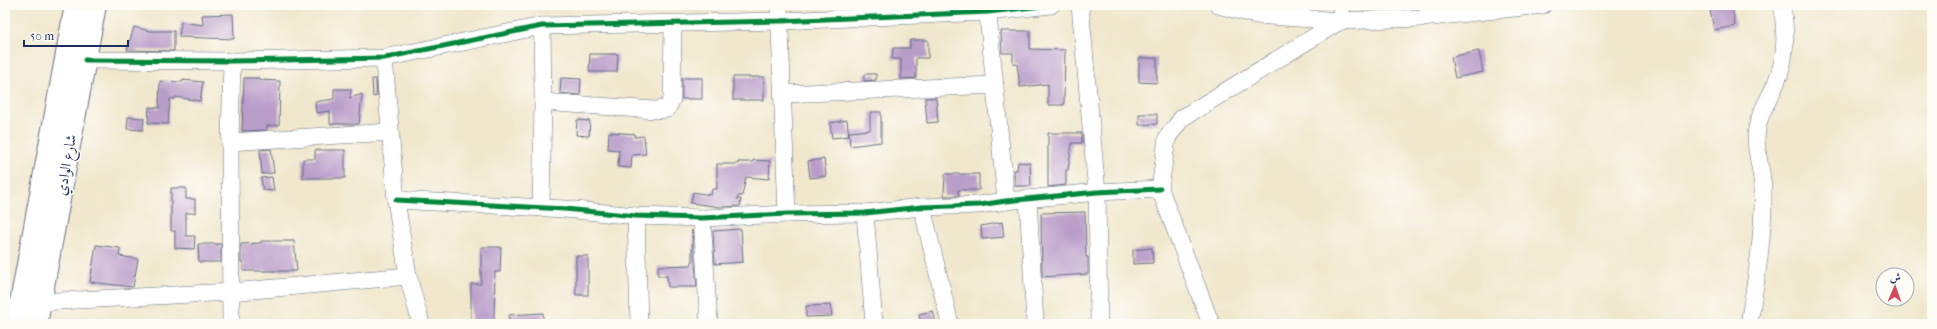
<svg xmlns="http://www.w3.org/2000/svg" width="1937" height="329" viewBox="0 0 1937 329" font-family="'IM FELL French Canon',Amiri,serif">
<rect width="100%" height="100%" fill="#fdfcf7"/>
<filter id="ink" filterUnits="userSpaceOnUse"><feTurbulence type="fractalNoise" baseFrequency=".025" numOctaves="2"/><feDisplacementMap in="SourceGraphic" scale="8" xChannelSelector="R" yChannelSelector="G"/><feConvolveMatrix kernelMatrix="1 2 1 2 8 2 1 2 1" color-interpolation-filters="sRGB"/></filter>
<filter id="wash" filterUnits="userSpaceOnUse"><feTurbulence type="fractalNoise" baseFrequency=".012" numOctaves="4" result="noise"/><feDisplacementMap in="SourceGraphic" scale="16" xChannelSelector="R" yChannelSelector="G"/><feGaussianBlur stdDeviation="0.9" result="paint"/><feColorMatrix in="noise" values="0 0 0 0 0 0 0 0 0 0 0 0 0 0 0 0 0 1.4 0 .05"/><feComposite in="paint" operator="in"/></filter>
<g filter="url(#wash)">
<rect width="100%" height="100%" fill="#f0e7cc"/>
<g id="blocks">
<g fill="#b99dc9">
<path d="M 1709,5 L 1732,5 L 1735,26 L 1714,30 Z"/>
<path d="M 233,14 L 234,39 L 179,37 L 181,22 L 203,25 L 202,15 Z"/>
<path d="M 134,27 L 150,31 L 174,31 L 174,51 L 127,50 Z"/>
<path d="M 1001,31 L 1030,31 L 1030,49 L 1065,50 L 1064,105 L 1048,105 L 1048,84 L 1020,87 L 1017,64 L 1013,64 L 1013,53 L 1002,53 Z"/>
<path d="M 910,40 L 928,40 L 928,58 L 916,58 L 916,78 L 901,79 L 901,59 L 892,59 L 893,48 L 910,48 Z"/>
<path d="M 1479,51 L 1483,72 L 1455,78 L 1451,57 Z"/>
<path d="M 590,54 L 618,54 L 617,72 L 589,72 Z"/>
<path d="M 1139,58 L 1157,58 L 1157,83 L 1139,82 Z"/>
<path d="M 864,74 L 876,74 L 876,80 L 864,81 Z"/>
<rect x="733" y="77" width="31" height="23"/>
<path d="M 244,78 L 259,78 L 259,80 L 280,81 L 279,125 L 267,126 L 267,130 L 242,131 Z"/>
<path d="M 561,78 L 581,79 L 580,95 L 560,93 Z"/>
<rect x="682" y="78" width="20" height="21"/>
<path d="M 372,79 L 376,79 L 377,96 L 373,97 Z"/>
<path d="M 183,80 L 203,82 L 200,101 L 175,97 L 175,99 L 170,99 L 168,124 L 148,123 L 149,107 L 159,108 L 160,81 L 183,82 Z"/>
<path d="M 334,89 L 351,89 L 350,98 L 362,94 L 359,124 L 330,124 L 330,111 L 316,113 L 315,102 L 334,99 Z"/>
<path d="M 925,98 L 936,98 L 938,122 L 927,123 Z"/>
<path d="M 870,112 L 881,112 L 881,142 L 850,146 L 849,132 L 870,130 Z"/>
<path d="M 1139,114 L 1157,114 L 1157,124 L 1139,125 Z"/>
<path d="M 128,117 L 144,118 L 143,130 L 127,129 Z"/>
<path d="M 577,120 L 590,121 L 589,136 L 576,135 Z"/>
<path d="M 847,120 L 849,136 L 832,138 L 830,123 Z"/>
<path d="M 609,132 L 635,134 L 634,137 L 644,136 L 646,154 L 632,155 L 631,168 L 618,167 L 619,150 L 608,149 Z"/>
<path d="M 1048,133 L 1082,133 L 1082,143 L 1072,143 L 1068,170 L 1066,170 L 1066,185 L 1048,187 Z"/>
<path d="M 271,149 L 274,173 L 262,174 L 260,150 Z"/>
<path d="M 315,150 L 345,150 L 345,178 L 303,178 L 303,159 L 315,159 Z"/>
<path d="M 824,159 L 826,176 L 810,178 L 808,161 Z"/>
<path d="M 753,160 L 770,161 L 769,179 L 746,177 L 742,196 L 738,196 L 737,199 L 741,199 L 740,206 L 720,207 L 691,203 L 693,192 L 711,195 L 712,189 L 717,189 L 717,164 L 738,164 L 738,162 L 753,162 Z"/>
<path d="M 1018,162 L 1030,163 L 1031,186 L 1015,186 L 1014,170 L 1017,170 Z"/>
<path d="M 945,174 L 979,174 L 979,190 L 958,190 L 959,196 L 944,196 Z"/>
<path d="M 272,177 L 274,191 L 263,190 L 261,178 Z"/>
<path d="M 171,188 L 186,188 L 186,199 L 195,199 L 195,213 L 186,213 L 186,236 L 195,236 L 194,249 L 175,248 L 175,231 L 171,231 Z"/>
<path d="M 1085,212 L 1086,257 L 1088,257 L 1088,274 L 1042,277 L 1041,213 Z"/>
<path d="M 1002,222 L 1004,237 L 982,239 L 981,226 Z"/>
<path d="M 741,229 L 743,262 L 715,264 L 713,231 Z"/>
<path d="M 692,230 L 697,287 L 668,287 L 667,276 L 658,276 L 658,266 L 692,265 Z"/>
<path d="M 261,241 L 294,241 L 297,271 L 243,271 L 243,262 L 241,262 L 241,244 L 261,243 Z"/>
<path d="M 198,244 L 221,244 L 221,262 L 199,262 Z"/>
<path d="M 96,245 L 120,248 L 119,256 L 138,259 L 133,287 L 90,282 Z"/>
<path d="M 481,247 L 501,247 L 500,272 L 495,272 L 494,321 L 471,321 L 471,284 L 481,284 Z"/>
<path d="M 1152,248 L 1153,263 L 1133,264 L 1133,250 Z"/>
<rect x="576" y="256" width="12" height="39"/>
<path d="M 830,305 L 832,316 L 806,317 L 806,306 Z"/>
<path d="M 933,311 L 936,324 L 921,324 L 919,314 Z"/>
<path d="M 543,313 L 543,324 L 509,324 L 509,315 Z"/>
</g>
</g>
</g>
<g filter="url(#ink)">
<use href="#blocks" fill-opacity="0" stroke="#666f84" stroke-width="1"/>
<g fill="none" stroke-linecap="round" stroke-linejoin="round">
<defs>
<g id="minor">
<path d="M 779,5 L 787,214"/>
<path d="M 987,5 L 1006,201"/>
<path d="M 1080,5 L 1097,192 L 1099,324"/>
<path d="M 1218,5 L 1256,15 L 1340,21 L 1422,18 L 1543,5"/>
<path d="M 384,58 L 396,200 L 408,276 L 421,324"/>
<path d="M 85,60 L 232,61 L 384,58 L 542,26 L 780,21 L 988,12 L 1051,5"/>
<path d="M 783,94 L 995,85"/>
<path d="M 543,102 L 654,110 L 667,109 L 672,99 L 673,24"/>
<path d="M 230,142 L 390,132"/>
<path d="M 1028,199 L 1035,324"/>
<path d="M 396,200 L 565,209 L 636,216 L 702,218 L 787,214 L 865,213 L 922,207 L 979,205 L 1006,201 L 1097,192 L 1160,189"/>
<path d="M 922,207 L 950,324"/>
<path d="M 541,208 L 543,102 L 542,26"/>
<path d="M 865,213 L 874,324"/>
<path d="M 636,216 L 639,324"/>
<path d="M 702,218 L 709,324"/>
<path d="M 40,302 L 231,292 L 408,276"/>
<path d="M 231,324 L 230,142 L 232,61"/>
<path d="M 1211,324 L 1160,189 L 1167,138 L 1182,118 L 1340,21 L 1342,5"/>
<path d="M 1749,324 C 1756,280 1764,235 1763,191 C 1763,169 1752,146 1758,124 C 1761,110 1771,96 1776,83 C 1787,57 1786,32 1782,5"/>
</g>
<g id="secondary">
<path d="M 17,324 L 76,5"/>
<path d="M 36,324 L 95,5"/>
</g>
</defs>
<use href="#minor" stroke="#666f84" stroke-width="18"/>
<use href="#secondary" stroke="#666f84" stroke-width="24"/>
<use href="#minor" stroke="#fff" stroke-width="17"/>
<use href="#secondary" stroke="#fff" stroke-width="22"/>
<defs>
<g id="cycleway">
<path d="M 85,60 L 232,61 L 384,58 L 542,26 L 780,21 L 988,12 L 1051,5"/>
<path d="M 396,200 L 565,209 L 636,216 L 702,218 L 787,214 L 865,213 L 922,207 L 979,205 L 1006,201 L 1097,192 L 1160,189"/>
</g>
</defs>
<use href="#cycleway" stroke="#fdfcf7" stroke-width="8"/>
<use href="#cycleway" stroke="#00873e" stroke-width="5"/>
</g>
</g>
<g text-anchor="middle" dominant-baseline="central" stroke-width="3" stroke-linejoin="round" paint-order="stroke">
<g font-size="15" fill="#1b2f5e" stroke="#fdfcf7">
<text transform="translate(66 165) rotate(-80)">شارع الوادي</text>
</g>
</g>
<rect width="1937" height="329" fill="none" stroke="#fdfcf7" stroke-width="20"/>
<g transform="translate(1895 287) rotate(2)"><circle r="19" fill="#fdfcf7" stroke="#a3aaba"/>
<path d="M0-3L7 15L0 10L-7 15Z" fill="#d1495b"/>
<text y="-6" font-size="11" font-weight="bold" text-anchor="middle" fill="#1b2f5e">ش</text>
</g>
<path d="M24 40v6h104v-6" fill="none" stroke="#1b2f5e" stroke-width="2"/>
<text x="30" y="40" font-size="12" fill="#1b2f5e" stroke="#fdfcf7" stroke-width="3" paint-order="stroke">50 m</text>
</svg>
